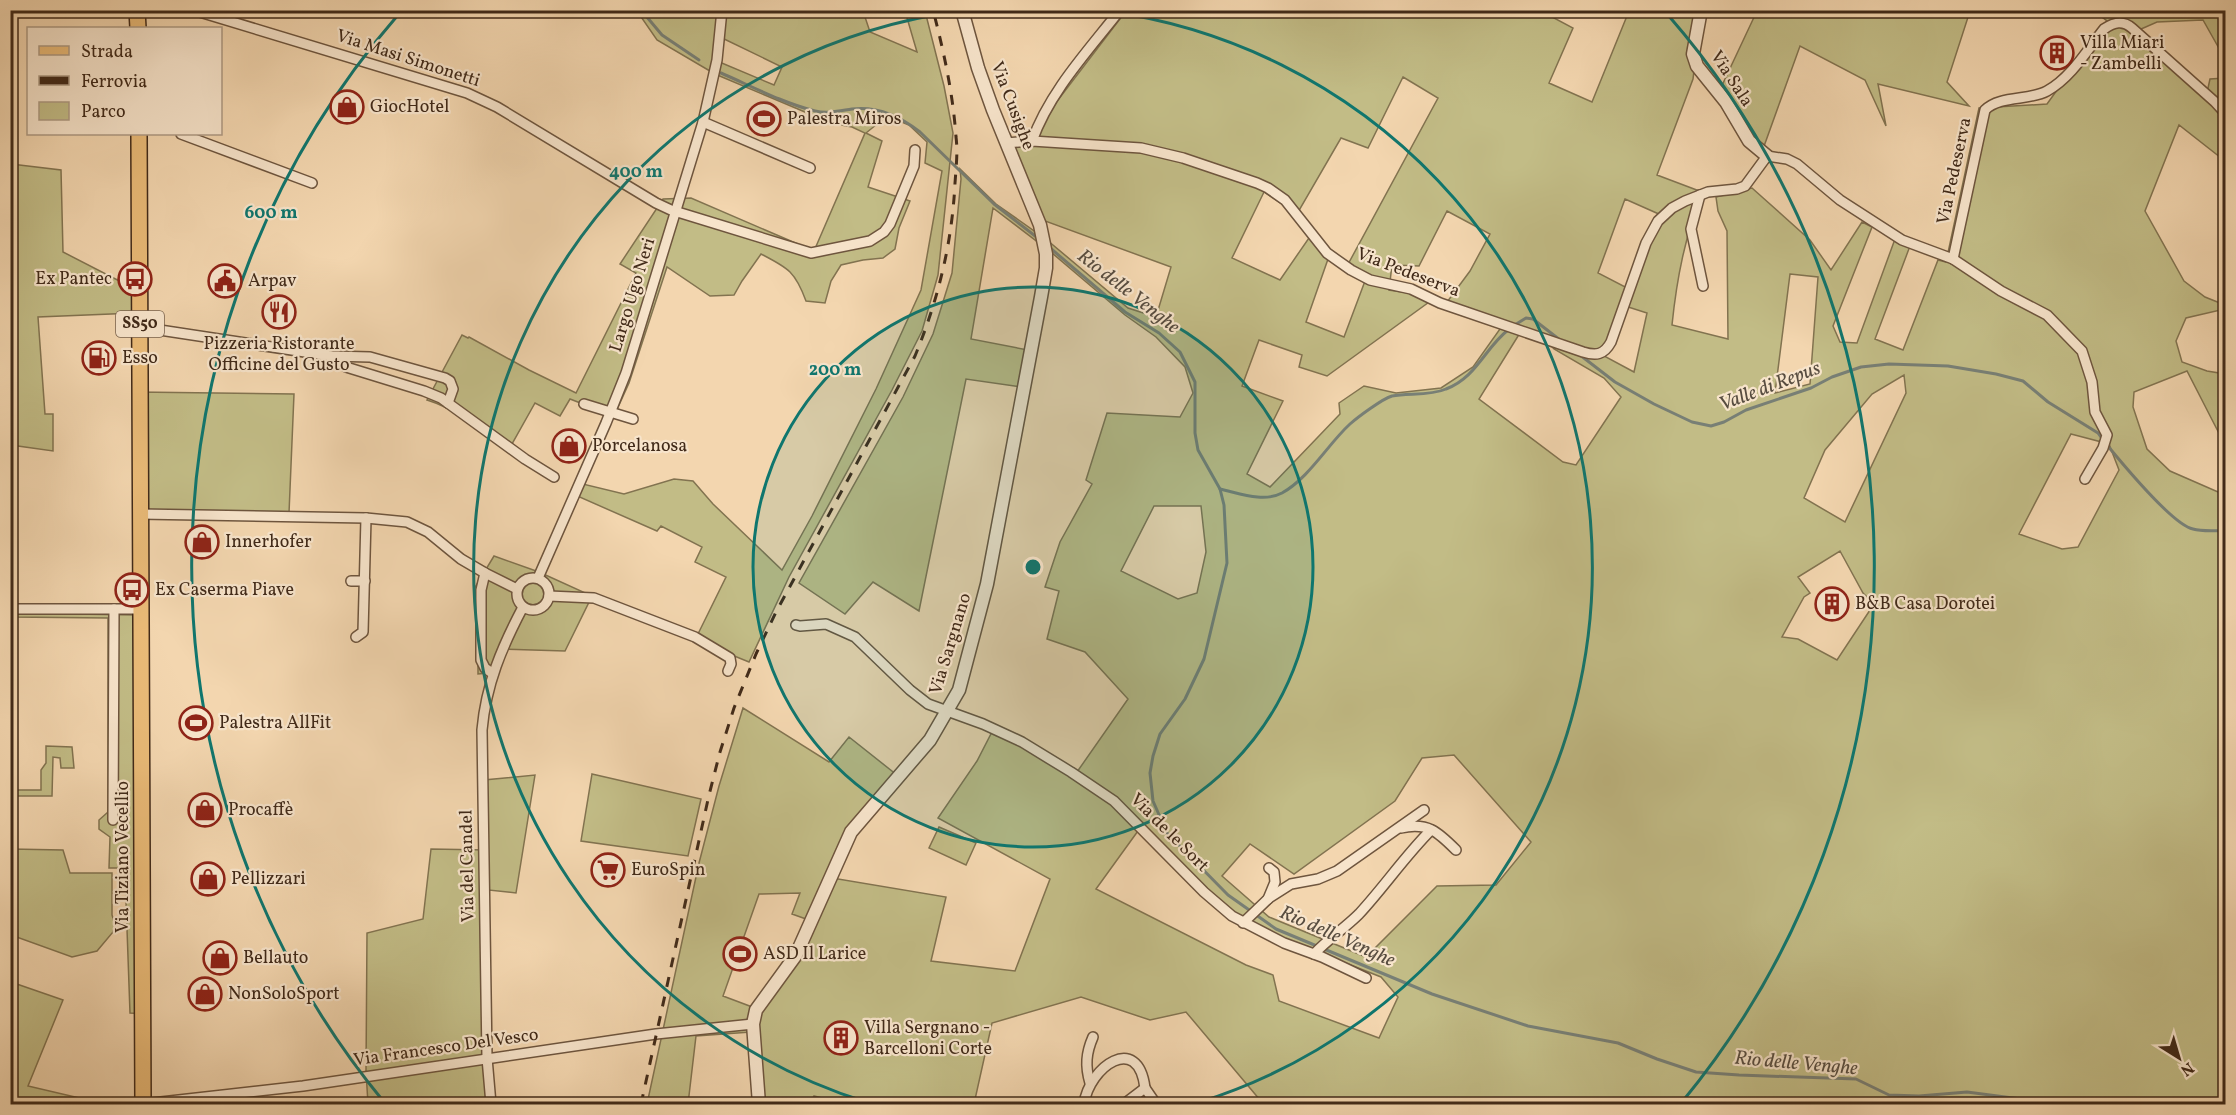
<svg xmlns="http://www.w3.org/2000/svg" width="2236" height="1115" viewBox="0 0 2236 1115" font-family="Vollkorn,serif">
<rect width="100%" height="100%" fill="#f3d6af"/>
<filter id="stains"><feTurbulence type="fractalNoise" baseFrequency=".00333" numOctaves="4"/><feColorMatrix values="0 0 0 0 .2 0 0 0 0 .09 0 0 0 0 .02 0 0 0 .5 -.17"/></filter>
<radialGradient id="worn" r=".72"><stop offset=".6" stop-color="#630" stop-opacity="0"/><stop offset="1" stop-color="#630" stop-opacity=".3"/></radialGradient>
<g fill="#c2bc86" stroke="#827350" stroke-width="1.5" fill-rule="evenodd">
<path d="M 637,11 L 863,11 L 870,32 L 917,52 L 905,11 L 925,11 L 944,86 L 953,133 L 938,275 L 922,331 L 892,390 L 789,577 L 749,662 L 695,640 L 726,577 L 695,562 L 702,547 L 661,526 L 657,531 L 575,495 L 583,484 L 624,494 L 674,479 L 693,481 L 713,504 L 782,570 L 812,516 L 876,389 L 921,290 L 942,171 L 925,163 L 927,142 L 909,125 L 887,116 L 866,133 L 882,141 L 868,187 L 910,201 L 899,228 L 895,249 L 883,258 L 863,260 L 841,265 L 831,281 L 825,303 L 806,301 C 795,271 788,268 761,254 L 742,281 L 734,295 L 710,296 L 667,267 L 629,383 L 614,416 L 570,399 L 560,416 L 535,403 L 508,451 C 484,432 457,409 427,400 L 462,335 L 468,338 L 469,337 L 529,370 L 576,393 L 636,273 L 620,264 L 663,199 L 691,198 L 814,251 L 865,133 L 852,127 L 831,123 L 715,74 L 657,40 ZM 720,37 L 782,67 L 774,85 L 717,61 Z"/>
<path d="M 1126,11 L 1541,11 L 1573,28 L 1549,83 L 1592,102 L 1629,11 L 1701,11 L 1693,79 L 1657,175 L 1702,192 C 1685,238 1677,276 1672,325 L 1728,339 L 1727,231 L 1718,211 L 1716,197 L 1752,188 L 1810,240 L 1831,270 L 1862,222 L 1872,227 L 1833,326 L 1840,342 L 1857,343 L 1895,239 L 1910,246 L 1875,339 L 1903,350 L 1938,260 L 1946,262 L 1979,108 L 2047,104 L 2107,21 L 2094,11 L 2225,11 L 2225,59 L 2203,20 L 2157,22 L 2132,33 L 2206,97 L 2210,79 L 2225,78 L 2225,161 L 2179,125 L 2145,211 L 2184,281 L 2205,297 L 2225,305 L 2225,309 L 2186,318 L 2176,341 L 2182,362 L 2207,371 L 2225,374 L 2225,445 L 2187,371 L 2134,392 L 2133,407 L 2147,449 L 2170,471 L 2225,495 L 2225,1104 L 1256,1104 L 1260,1100 L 1186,1012 L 1150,1020 L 1081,997 L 992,1023 L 974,1104 L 844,1104 L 814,1096 L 810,1104 L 763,1104 L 751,1032 L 696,1036 L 688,1104 L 647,1104 L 699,863 L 719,786 L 743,708 L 829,762 L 849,737 L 902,779 L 868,818 L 826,877 L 946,897 L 931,961 L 1015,971 L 1050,879 L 938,818 L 977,761 L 995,726 L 1077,772 L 1128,699 L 1085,652 L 1047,639 L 1059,591 L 1045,587 L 1060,542 L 1092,484 L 1086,480 L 1107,413 L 1180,417 L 1193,393 L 1185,367 L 1156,337 L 1125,315 L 1052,253 L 993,208 L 971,339 L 1028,350 L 1022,387 L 966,379 L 919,611 L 873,582 L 845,614 L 799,583 L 903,397 L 933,334 L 952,273 L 961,179 L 960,169 L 996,204 L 1047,240 L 1128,308 L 1156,317 L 1171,267 L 1045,221 L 1012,146 L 1045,117 ZM 1403,77 L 1438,98 L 1346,268 L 1365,281 L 1344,337 L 1306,322 L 1328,259 L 1311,235 L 1280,280 L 1232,258 L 1264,192 L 1297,214 L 1341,138 L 1368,148 ZM 1625,199 L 1661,215 L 1627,288 L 1598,273 ZM 1447,211 L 1490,234 L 1470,271 L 1447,302 L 1505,322 L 1473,367 L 1441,388 L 1396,393 L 1364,386 L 1339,403 L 1340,414 L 1270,487 L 1247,474 L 1283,401 L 1242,386 L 1259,340 L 1302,355 L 1299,367 L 1327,376 L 1436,297 L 1389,290 L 1392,265 L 1419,266 ZM 1790,274 L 1818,277 L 1810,384 L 1775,393 ZM 1622,305 L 1647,313 L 1634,372 L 1604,356 ZM 1523,328 L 1540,334 L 1554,349 L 1604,378 L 1621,397 L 1576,465 L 1563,462 L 1479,399 ZM 1904,375 L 1906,393 L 1845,522 L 1804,498 L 1825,450 L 1872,394 ZM 2071,434 L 2109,444 L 2119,470 L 2078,547 L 2062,549 L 2019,534 ZM 1154,506 L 1201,506 L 1206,552 L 1197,593 L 1178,599 L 1121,571 ZM 1840,551 L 1863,593 L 1874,604 L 1837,660 L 1798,639 L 1782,637 L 1804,597 L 1810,593 L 1798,577 ZM 1454,755 L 1531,842 L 1496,885 L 1437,886 L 1366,957 L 1269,917 L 1222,876 L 1250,844 L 1294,874 L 1395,801 L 1422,758 ZM 1143,824 L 1222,905 L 1267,932 L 1381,977 L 1398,997 L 1379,1038 L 1279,1001 L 1273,975 L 1246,965 L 1096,889 ZM 800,893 L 792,914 L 806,919 L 789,962 L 755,1008 L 723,996 L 759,894 Z"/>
<path d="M 1751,11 L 1970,11 L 1947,82 L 1969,106 L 1878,84 L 1886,126 L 1865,80 L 1800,46 L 1763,149 L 1742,133 L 1718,94 L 1756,13 Z"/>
<path d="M 11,164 L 61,170 L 63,252 L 135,289 L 135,313 L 38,317 L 45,414 L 53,414 L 53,451 L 11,445 Z"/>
<path d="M 136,392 L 294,394 L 289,513 L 136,513 Z"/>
<path d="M 494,556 L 539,572 L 592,596 L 565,651 L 499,649 L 489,673 L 478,674 L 478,599 L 474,589 Z"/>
<path d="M 11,613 L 135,615 L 150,1014 L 130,1013 L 125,873 L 121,868 L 109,868 L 110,837 L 99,829 L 99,820 L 108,812 L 108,618 L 11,617 Z"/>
<path d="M 46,746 L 72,747 L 74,768 L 61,768 L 60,758 L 53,757 L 52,796 L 11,796 L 11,790 L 41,790 L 41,770 L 46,763 Z"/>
<path d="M 592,774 L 701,799 L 688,856 L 581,841 Z"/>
<path d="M 535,775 L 516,893 L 489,890 L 489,1104 L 368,1104 L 366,1071 L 367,933 L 423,919 L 431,849 L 486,850 L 484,780 Z"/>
<path d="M 939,827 L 976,843 L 966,865 L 929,848 Z"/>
<path d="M 10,849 L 63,850 L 70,873 L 112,873 L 112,915 L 115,925 L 113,932 L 97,951 L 72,957 L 11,935 Z"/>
<path d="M 11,982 L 63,1000 L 28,1086 L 105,1104 L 11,1104 Z"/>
</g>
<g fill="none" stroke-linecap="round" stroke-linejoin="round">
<g stroke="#787f75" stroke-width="3">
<path d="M 641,10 L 662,35 L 699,60"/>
<path d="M 2215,10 L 2226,32"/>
<path d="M 721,73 C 751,86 783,103 815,111 C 828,114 839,111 852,109 C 877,106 901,117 920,132 L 994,204 L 1039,239"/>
<path d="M 1049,247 L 1125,312 L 1159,333 L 1180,352 L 1195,382 L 1195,433 L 1198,450 L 1220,489 L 1224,505 L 1227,563 L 1204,659 L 1185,699 L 1160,734 L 1153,756 L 1150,773 L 1153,801 L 1167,833 L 1228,895 L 1276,929 L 1432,994 L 1528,1026 L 1618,1043 L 1657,1059 L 1696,1072 L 1739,1075 L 1856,1079 L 1889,1095 L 1919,1096 L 1967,1092 L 2060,1104"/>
<path d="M 1513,326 L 1526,318 L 1533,319 L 1560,340"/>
<path d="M 1580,355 L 1615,382 L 1654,404 L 1692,422 L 1711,426 L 1724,422 L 1746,410 L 1811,388 L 1832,377 L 1861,367 L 1889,364 L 1948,366 L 1996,374 L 2023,381 L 2048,402 L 2098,433 L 2103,440"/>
<path d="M 2107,445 C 2121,462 2173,525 2193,529 C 2203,532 2215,530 2226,531"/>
<path d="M 1220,489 C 1239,493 1263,503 1282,493 C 1309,478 1328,444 1350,424 C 1358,417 1382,399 1392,396 C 1409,393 1430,396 1446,389 C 1476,378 1485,348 1508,330"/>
<path d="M 10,1099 L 32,1104"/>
</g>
<defs>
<g id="minor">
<path d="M 193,10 L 467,93 L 497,107 L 656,203 L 671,210 L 811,253 L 870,241 L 884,232 L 890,224 L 914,166 L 915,150"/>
<path d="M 703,122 L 810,168"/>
<path d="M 181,134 L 312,183"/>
<path d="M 1032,141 C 1050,91 1088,51 1120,10"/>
<path d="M 1006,143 L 1032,141 L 1141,148 L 1183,158 L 1257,183 L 1268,188 L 1285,200 L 1327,253 L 1351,270 L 1370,280 L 1411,289 L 1440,303 L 1583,352 C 1596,356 1604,355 1611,342 L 1646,243 L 1658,221 L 1672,208 L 1685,201 L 1708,192 L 1737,189 L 1745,186 L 1767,156 L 1787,159 L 1797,164 L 1840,200 L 1902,240 L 1953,259 L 1985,110 C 2000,95 2029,101 2047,91 C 2071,78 2088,49 2104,29 C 2114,22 2123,20 2132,28 L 2215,102 L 2226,114"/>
<path d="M 1700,195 L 1691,229 L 1703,286"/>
<path d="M 1953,259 L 2001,291 L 2047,315 L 2082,351 L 2092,382 L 2095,412 L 2107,435 L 2103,448 L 2085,479"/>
<path d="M 140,327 L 331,356 L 370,357 L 445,378 L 450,381 L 453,389 L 448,403"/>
<path d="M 331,356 L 346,367 L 424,391 L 441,398 L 525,459 L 554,477"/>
<path d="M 584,404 L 633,419"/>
<path d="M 140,514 L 366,518 L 407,522 L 428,532 L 461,559 L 485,573 L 517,589"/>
<path d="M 485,573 L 481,590 L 481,660 L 485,668 L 492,673"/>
<path d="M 538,578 L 606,423 L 626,373 L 703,122 L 717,60 L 722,10"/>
<circle cx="533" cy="594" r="16"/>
<path d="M 351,581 L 365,581"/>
<path d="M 549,596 L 594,598 L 695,637 L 730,658 L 731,664 L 728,671"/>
<path d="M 10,609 L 141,609"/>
<path d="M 796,625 L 800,626 L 826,624 L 855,637 L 910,690 L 928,704 L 983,724 L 1022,742 L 1071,772 L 1114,801 L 1204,892 L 1232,916 L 1284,943 L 1322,957 L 1366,978"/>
<path d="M 356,637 L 363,632 L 366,518"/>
<path d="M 113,820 L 114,609"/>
<path d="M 1401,828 C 1428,822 1438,832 1456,850"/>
<path d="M 1268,899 L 1275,882 L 1274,872 L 1269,868"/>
<path d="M 1243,923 L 1269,898 L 1291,884 L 1318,879 L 1337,871 L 1424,810"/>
<path d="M 1314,954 C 1328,939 1345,928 1359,914 C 1384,887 1405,856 1431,830"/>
<path d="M 1090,1083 C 1085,1066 1086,1053 1093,1037"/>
<path d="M 143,1104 L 303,1086 L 656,1034 L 753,1024"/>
<path d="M 491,1104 L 487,1058 L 482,730 C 486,684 502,647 523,607"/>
<path d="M 1084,1104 C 1089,1067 1138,1032 1145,1088"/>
<path d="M 1124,1104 L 1145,1088 L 1156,1104"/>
</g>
<g id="tertiary">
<path d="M 1701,10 L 1693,54 L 1697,66 L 1726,102 L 1749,141 L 1767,156"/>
<path d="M 759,1104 L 753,1024 L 756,1010 L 796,955 L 851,832 L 930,740 L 959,690 L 987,584 L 1041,297 L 1046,268 L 1046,254 L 1040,225 L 993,110 L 978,68 L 962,10"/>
</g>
<g id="primary">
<path d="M 137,10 L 138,28"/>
<path d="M 139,134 L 143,1104"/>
</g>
</defs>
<use href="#minor" stroke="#6e553e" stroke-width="12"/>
<use href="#tertiary" stroke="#6e553e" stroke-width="15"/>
<use href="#primary" stroke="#412a19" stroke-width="18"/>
<use href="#minor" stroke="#f7e4cb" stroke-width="9"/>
<use href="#tertiary" stroke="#f7e4cb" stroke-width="12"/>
<use href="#primary" stroke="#eabb78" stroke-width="15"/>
<path stroke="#412a19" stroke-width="3" stroke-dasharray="10 10" stroke-linecap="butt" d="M 641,1104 L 709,795 L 720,752 L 734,708 L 756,654 L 776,612 L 915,356 C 938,300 952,244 955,183 C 956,168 958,152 956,137 C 953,94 944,52 933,10"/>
</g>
<circle cx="1033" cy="567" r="280" fill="#0f766e" fill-opacity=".12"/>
<g fill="none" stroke="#0f766e" stroke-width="3">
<circle cx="1033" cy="567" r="280"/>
<path d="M869 1103A561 561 0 0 1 960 11M1106 11A561 561 0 0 1 1197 1103"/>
<path d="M384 1102A841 841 0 0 1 398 15M1668 15A841 841 0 0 1 1682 1102"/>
</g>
<defs>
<symbol id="building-ring" viewBox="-11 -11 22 22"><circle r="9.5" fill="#f7e4cb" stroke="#8f2418" stroke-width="1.5"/><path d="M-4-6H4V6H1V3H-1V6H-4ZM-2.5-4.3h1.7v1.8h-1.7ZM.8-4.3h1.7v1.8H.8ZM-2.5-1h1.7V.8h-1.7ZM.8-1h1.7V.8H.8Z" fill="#8f2418"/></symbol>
<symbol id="shop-ring" viewBox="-11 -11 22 22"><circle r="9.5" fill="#f7e4cb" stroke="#8f2418" stroke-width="1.5"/><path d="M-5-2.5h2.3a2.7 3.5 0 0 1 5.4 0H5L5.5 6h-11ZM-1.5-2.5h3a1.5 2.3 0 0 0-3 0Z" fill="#8f2418"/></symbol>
<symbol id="stadium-ring" viewBox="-11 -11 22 22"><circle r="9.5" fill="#f7e4cb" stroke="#8f2418" stroke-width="1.5"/><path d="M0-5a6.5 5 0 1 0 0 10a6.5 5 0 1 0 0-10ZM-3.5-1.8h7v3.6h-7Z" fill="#8f2418"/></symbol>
<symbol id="bus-ring" viewBox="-11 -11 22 22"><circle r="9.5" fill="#f7e4cb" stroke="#8f2418" stroke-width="1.5"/><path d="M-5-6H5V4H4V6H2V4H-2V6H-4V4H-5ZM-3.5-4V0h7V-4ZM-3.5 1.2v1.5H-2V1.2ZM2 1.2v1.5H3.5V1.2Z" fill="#8f2418"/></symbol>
<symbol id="civic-ring" viewBox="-11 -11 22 22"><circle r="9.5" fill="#f7e4cb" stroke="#8f2418" stroke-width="1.5"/><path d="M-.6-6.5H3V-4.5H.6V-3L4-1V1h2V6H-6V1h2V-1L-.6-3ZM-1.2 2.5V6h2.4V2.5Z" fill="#8f2418"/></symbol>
<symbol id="restaurant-ring" viewBox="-11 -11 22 22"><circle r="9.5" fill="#f7e4cb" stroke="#8f2418" stroke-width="1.5"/><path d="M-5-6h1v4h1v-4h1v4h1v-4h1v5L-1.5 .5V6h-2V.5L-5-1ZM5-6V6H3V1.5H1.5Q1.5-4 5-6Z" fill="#8f2418"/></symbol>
<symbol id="fuel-ring" viewBox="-11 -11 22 22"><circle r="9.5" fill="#f7e4cb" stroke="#8f2418" stroke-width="1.5"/><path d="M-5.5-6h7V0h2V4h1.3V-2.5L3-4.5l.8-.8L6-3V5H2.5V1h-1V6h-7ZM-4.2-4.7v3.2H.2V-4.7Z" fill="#8f2418"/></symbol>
<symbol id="supermarket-ring" viewBox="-11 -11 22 22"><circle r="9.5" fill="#f7e4cb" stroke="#8f2418" stroke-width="1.5"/><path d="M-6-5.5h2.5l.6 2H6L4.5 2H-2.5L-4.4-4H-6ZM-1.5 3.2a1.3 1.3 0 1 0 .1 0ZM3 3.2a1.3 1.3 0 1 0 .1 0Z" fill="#8f2418"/></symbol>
</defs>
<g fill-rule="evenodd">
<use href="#building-ring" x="2038" y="34" width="38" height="38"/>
<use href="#shop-ring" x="328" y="88" width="38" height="38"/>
<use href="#stadium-ring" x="745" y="100" width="38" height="38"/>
<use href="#bus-ring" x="116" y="260" width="38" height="38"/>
<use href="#civic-ring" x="206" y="262" width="38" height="38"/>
<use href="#restaurant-ring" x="260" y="293" width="38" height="38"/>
<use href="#fuel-ring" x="80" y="339" width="38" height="38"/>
<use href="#shop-ring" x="550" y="427" width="38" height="38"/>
<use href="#shop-ring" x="183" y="523" width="38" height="38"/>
<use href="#bus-ring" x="113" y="571" width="38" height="38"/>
<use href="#building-ring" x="1813" y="585" width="38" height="38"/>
<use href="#stadium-ring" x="177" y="704" width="38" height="38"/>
<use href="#shop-ring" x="186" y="791" width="38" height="38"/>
<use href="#supermarket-ring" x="589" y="851" width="38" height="38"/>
<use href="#shop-ring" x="189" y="860" width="38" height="38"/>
<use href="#stadium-ring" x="721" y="935" width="38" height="38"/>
<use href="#shop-ring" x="201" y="939" width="38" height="38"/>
<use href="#shop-ring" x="186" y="975" width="38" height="38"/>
<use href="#building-ring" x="822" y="1019" width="38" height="38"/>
</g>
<g text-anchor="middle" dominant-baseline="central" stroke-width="4.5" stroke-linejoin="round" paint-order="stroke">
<rect fill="#f7e4cb" stroke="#78624e" stroke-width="1.5" x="116" y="311" width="48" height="26" rx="4.5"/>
<g font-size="16" font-weight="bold" fill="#412a19">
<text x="140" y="324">SS50</text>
</g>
<g font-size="18" fill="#412a19" stroke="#f7e4cb" text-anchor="start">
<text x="2080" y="43">Villa Miari<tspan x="2080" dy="21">- Zambelli</tspan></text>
<text x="370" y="107">GiocHotel</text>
<text x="787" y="119">Palestra Miros</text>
<text x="112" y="279" text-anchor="end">Ex Pantec</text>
<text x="248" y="281">Arpav</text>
<text x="279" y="344" text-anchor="middle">Pizzeria Ristorante<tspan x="279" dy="21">Officine del Gusto</tspan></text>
<text x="122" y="358">Esso</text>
<text x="592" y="446">Porcelanosa</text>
<text x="225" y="542">Innerhofer</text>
<text x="155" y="590">Ex Caserma Piave</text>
<text x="1855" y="604">B&amp;B Casa Dorotei</text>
<text x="219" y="723">Palestra AllFit</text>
<text x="228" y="810">Procaffè</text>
<text x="631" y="870">EuroSpin</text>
<text x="231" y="879">Pellizzari</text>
<text x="763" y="954">ASD Il Larice</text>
<text x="243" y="958">Bellauto</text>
<text x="228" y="994">NonSoloSport</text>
<text x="864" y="1028">Villa Sergnano -<tspan x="864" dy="21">Barcelloni Corte</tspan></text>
</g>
<g font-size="18" fill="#412a19" stroke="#f7e4cb">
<text transform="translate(408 59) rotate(18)">Via Masi Simonetti</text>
<text transform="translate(1731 79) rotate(57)">Via Sala</text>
<text transform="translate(1012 106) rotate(69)">Via Cusighe</text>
<text transform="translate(1955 171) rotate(-78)">Via Pedeserva</text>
<text transform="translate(1408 273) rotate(21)">Via Pedeserva</text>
<text transform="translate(633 295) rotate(-73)">Largo Ugo Neri</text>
<text transform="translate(951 644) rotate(-73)">Via Sargnano</text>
<text transform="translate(1169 833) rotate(45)">Via de le Sort</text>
<text transform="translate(123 857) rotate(-90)">Via Tiziano Vecellio</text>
<text transform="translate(468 866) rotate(-91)">Via del Candel</text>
<text transform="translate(446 1048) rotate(-8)">Via Francesco Del Vesco</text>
</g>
<g font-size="20" font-style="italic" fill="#584d40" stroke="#f7e4cb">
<text transform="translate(1128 292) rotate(38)">Rio delle Venghe</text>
<text transform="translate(1770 387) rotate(-21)">Valle di Repus</text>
<text transform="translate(1337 937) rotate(24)">Rio delle Venghe</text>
<text transform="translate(1796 1064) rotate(5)">Rio delle Venghe</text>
</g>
</g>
<circle cx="1033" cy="567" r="9" fill="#0f766e" stroke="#f7e4cb" stroke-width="3"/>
<g font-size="18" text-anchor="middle" font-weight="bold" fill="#0f766e" stroke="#f7e4cb" stroke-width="4.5" stroke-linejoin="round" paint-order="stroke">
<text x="636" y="177">400 m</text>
<text x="271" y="218">600 m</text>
<text x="835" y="375">200 m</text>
</g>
<rect width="2236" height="1115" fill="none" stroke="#f3d6af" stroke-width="36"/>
<rect x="12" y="12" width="2212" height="1091" fill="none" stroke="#412a19" stroke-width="3"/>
<rect x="18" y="18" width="2200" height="1079" fill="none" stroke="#412a19" stroke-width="1.5"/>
<rect x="27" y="27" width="195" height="108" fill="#f7e4cb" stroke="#ae9a84" stroke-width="1.5"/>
<rect x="39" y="46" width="30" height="9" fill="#eabb78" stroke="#ae9a84" stroke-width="1.5"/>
<text x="81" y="57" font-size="18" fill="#412a19">Strada</text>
<rect x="39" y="76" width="30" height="9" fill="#412a19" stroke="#ae9a84" stroke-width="1.5"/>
<text x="81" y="87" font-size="18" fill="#412a19">Ferrovia</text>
<rect x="39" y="102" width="30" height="18" fill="#c2bc86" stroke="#ae9a84" stroke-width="1.5"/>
<text x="81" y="117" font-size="18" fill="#412a19">Parco</text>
<g transform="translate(2179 1058) rotate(143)" stroke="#f7e4cb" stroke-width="4.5" paint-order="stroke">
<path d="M0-4.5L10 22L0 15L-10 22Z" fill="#412a19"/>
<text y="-9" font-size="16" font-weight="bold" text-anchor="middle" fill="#412a19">N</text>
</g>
<rect width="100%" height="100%" filter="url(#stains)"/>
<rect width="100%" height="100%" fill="url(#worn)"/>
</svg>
